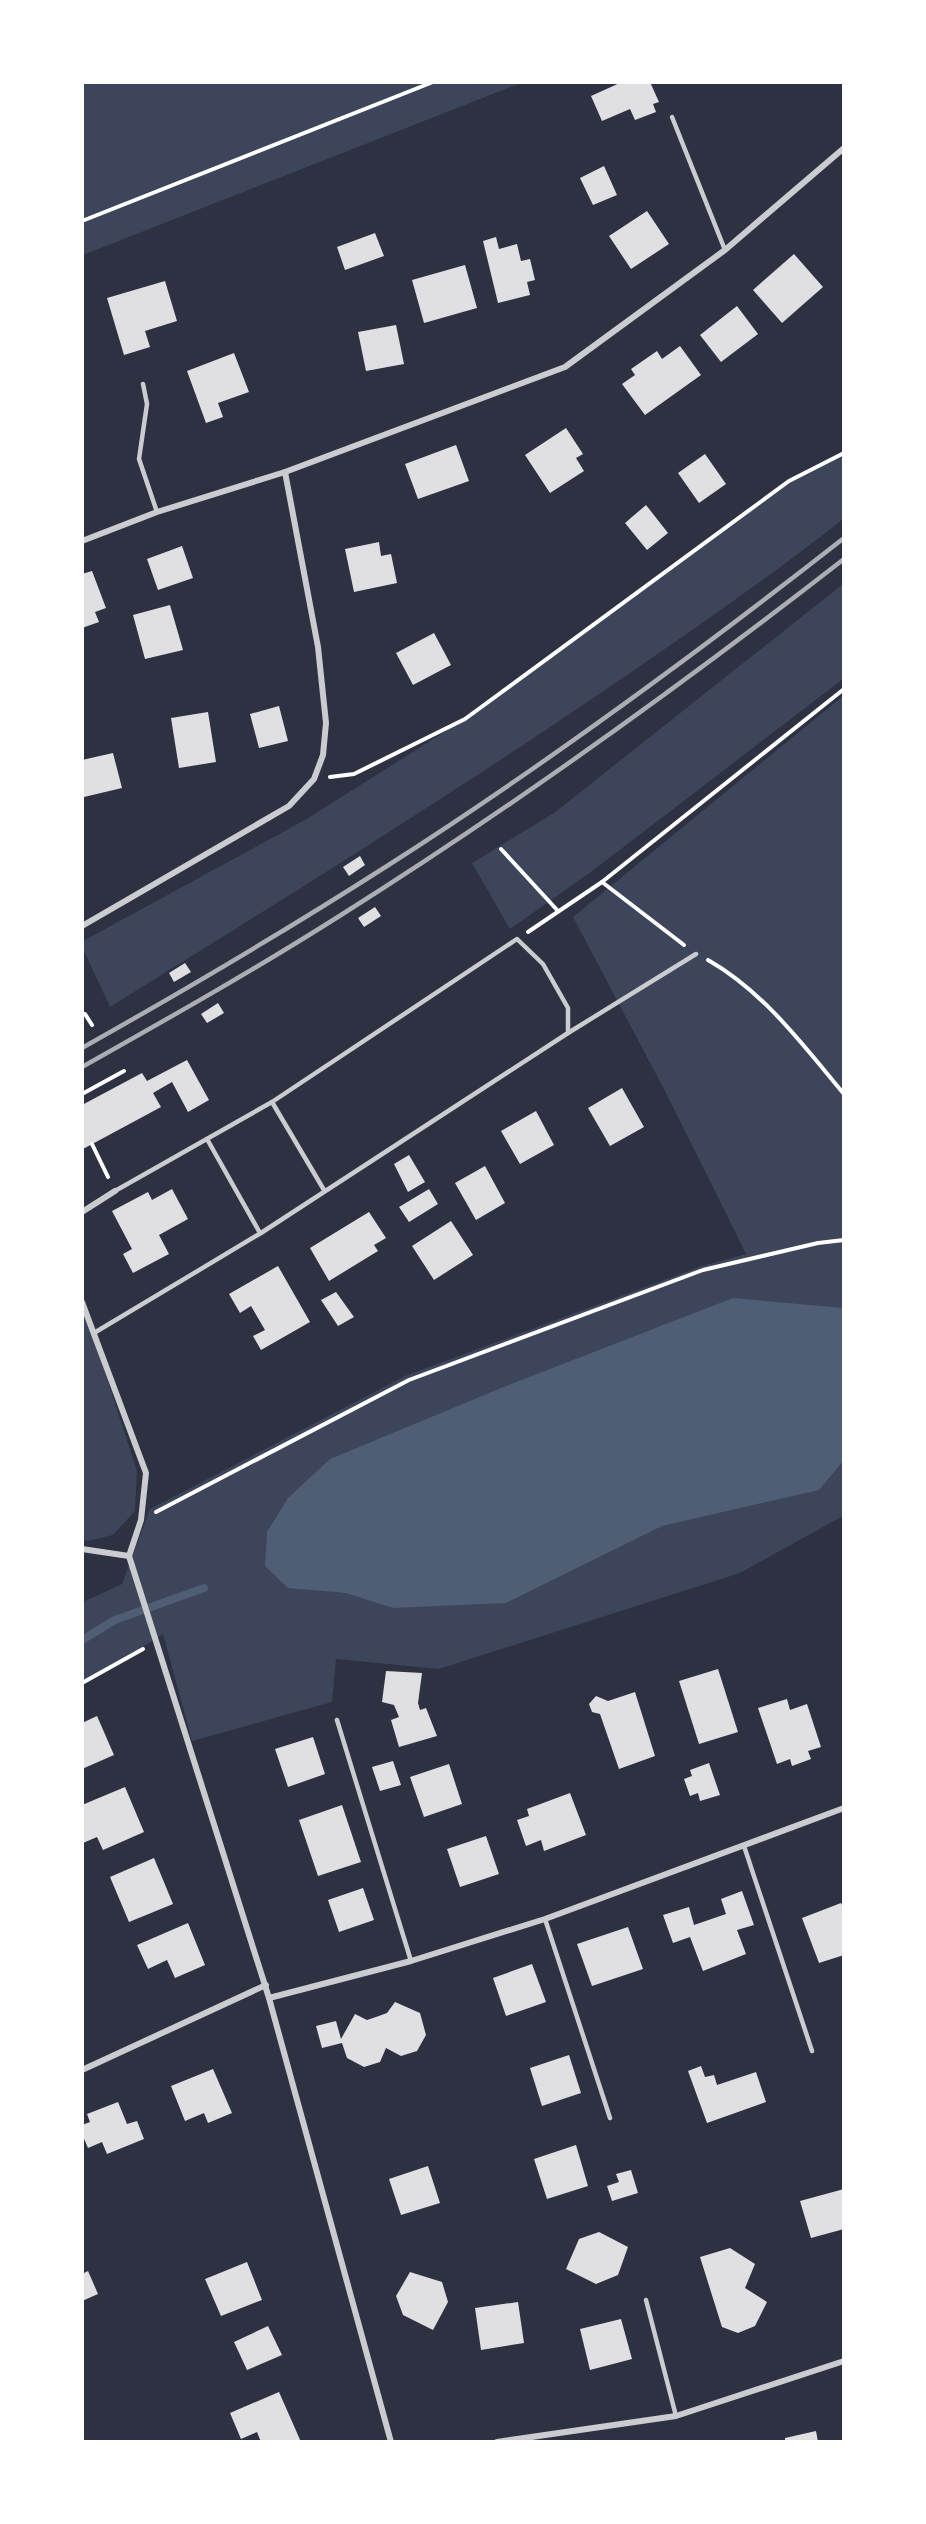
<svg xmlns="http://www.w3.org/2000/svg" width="926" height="2524" viewBox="0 0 926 2524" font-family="Lora,serif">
<rect width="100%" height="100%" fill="#2d3142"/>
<g fill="#3c4559">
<path d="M 83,83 L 521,83 L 83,255 Z"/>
<path d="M 843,453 L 843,519 C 774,574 702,623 630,673 C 460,790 285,898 110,1007 L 83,949 L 83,941 L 305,820 L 465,719 L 789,481 Z"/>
<path d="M 843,584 L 843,679 L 591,872 L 510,929 L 472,863 L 554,813 Z"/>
<path d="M 843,696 L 843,1516 L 740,1573 L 439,1669 L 336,1659 L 332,1702 L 192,1741 L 163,1634 L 83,1685 L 83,1602 L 122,1584 L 150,1509 L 405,1376 L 702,1266 L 746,1254 L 667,1095 L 573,917 Z"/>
<path d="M 82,1302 L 137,1471 L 135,1511 L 113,1535 L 87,1541 L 82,1539 Z"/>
</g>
<path fill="#4f5d75" d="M 733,1298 L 843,1308 L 843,1461 L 819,1490 L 662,1526 L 506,1603 L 393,1608 L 346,1593 L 288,1588 L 265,1566 L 267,1532 L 288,1498 L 330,1459 L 506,1386 Z"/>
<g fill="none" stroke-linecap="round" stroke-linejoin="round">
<path stroke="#4f5d75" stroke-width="8" d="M 82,1640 L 115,1620 L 204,1588"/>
</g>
<g fill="#e0e0e3">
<path d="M 622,82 L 650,82 L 659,102 L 653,104 L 656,112 L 635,120 L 630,109 L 602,121 L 591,96 Z"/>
<path d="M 604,166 L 617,195 L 593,205 L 580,178 Z"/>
<path d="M 647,211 L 669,244 L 631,269 L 609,236 Z"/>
<path d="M 375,233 L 384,256 L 345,270 L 337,247 Z"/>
<path d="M 496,237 L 499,249 L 517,244 L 521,261 L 530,259 L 535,280 L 527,282 L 530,295 L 498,303 L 483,241 Z"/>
<path d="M 794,254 L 823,287 L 782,323 L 753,290 Z"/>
<path d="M 465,265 L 477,308 L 424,323 L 412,280 Z"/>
<path d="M 165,281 L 177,321 L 145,331 L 150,347 L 124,355 L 107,298 Z"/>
<path d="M 737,306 L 758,334 L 721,362 L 700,335 Z"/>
<path d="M 396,325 L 404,364 L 366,371 L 358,332 Z"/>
<path d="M 680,346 L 701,375 L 645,415 L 622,384 L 635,375 L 631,369 L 657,351 L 662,359 Z"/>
<path d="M 234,353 L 249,392 L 218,403 L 223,417 L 206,423 L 187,371 Z"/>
<path d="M 566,428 L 583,454 L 576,458 L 584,471 L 550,493 L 525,455 Z"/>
<path d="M 456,445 L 469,481 L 418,499 L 405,464 Z"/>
<path d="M 705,454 L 726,484 L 699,503 L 678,473 Z"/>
<path d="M 646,505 L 668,533 L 647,550 L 625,523 Z"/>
<path d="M 379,542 L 381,556 L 391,554 L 397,583 L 354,592 L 345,549 Z"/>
<path d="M 182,546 L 193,578 L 158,590 L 147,559 Z"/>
<path d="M 92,571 L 106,608 L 95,612 L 99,622 L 82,628 L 82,574 Z"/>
<path d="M 170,605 L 183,650 L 145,659 L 133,615 Z"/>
<path d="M 434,633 L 451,665 L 413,685 L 396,653 Z"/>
<path d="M 279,706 L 288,741 L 259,748 L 250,714 Z"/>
<path d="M 208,712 L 216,762 L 179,768 L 171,718 Z"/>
<path d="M 113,753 L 122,788 L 84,797 L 82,760 Z"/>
<path d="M 360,856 L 365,865 L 349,876 L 343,867 Z"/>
<path d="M 375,907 L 381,916 L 364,927 L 358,918 Z"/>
<path d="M 185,963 L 191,972 L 174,982 L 169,973 Z"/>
<path d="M 218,1003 L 224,1013 L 207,1023 L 201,1014 Z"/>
<path d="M 187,1060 L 209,1100 L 188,1112 L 172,1082 L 153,1093 L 161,1107 L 83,1149 L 82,1105 L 142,1073 L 147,1081 Z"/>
<path d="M 622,1088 L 644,1127 L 610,1146 L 588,1108 Z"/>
<path d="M 536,1111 L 554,1145 L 520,1164 L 501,1131 Z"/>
<path d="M 409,1155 L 425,1182 L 408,1192 L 394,1164 Z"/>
<path d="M 485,1166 L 505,1203 L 476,1220 L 455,1183 Z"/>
<path d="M 172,1189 L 188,1219 L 159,1235 L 169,1254 L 133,1273 L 123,1254 L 132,1249 L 112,1211 L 148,1192 L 152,1200 Z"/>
<path d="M 429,1189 L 438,1204 L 409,1222 L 399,1207 Z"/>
<path d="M 369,1212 L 386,1238 L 374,1245 L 378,1251 L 329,1281 L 310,1248 Z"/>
<path d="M 451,1221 L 473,1255 L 434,1280 L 412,1246 Z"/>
<path d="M 278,1266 L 310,1322 L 261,1350 L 253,1336 L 265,1330 L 251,1306 L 240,1313 L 229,1294 Z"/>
<path d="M 336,1292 L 354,1317 L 338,1326 L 321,1300 Z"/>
<path d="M 718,1669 L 738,1732 L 699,1744 L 679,1681 Z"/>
<path d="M 386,1671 L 422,1673 L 418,1703 L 420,1710 L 426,1708 L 437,1736 L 399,1747 L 391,1720 L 399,1717 L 394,1705 L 382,1702 Z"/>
<path d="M 635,1692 L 655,1756 L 619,1769 L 600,1714 L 592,1712 L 589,1704 L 596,1696 L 608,1701 Z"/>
<path d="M 787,1699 L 790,1710 L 807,1704 L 821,1747 L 808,1751 L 811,1759 L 792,1766 L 790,1759 L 777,1764 L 758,1708 Z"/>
<path d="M 97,1716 L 114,1755 L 82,1769 L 82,1723 Z"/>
<path d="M 313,1737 L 325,1774 L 288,1787 L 275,1749 Z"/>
<path d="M 393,1761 L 401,1785 L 380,1791 L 372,1767 Z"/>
<path d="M 709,1763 L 720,1795 L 700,1801 L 698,1793 L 690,1796 L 684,1779 L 692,1776 L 690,1770 Z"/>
<path d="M 449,1764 L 462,1804 L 424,1817 L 410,1777 Z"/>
<path d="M 125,1787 L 144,1832 L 103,1850 L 97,1837 L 83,1843 L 82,1805 Z"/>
<path d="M 570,1793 L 586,1835 L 544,1851 L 541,1840 L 526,1846 L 517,1820 L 529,1816 L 527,1809 Z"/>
<path d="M 342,1805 L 361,1862 L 318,1876 L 299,1820 Z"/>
<path d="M 486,1836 L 499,1874 L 460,1887 L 447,1849 Z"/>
<path d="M 154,1858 L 173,1904 L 129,1922 L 110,1877 Z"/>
<path d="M 363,1888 L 374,1920 L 339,1932 L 328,1900 Z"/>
<path d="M 742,1891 L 754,1925 L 737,1930 L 746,1954 L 703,1971 L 690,1937 L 673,1943 L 663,1915 L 689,1907 L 694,1925 L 726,1914 L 721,1899 Z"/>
<path d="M 841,1903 L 844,1909 L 844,1955 L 819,1963 L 802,1918 Z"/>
<path d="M 188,1923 L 205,1965 L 175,1978 L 167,1960 L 148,1969 L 137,1945 Z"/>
<path d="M 628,1927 L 643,1969 L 592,1986 L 577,1944 Z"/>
<path d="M 532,1964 L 546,2002 L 506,2016 L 493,1978 Z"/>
<path d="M 395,2002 L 420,2013 L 426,2035 L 417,2051 L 401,2056 L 386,2048 L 380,2062 L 364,2067 L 347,2058 L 342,2043 L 322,2048 L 316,2026 L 336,2021 L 341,2039 L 355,2014 L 367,2020 L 376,2017 L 387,2013 Z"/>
<path d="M 569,2055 L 581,2093 L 542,2106 L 530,2068 Z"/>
<path d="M 701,2066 L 705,2077 L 714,2075 L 717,2085 L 756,2072 L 766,2102 L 707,2123 L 688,2071 Z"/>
<path d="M 213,2069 L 232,2113 L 208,2123 L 204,2113 L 185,2121 L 171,2086 Z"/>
<path d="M 118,2102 L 127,2124 L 137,2121 L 144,2139 L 107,2154 L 102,2142 L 88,2148 L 82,2134 L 82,2125 L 90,2122 L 87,2114 Z"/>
<path d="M 576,2145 L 588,2186 L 547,2199 L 534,2159 Z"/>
<path d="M 428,2166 L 440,2203 L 401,2215 L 389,2179 Z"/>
<path d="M 631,2170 L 638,2193 L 612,2201 L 607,2186 L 619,2182 L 616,2174 Z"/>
<path d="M 844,2189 L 844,2229 L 811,2238 L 800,2201 Z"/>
<path d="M 599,2232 L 628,2247 L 618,2275 L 596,2284 L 566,2269 L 579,2239 Z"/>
<path d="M 730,2248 L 755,2264 L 745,2288 L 767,2302 L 755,2326 L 738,2333 L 722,2327 L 700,2257 Z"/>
<path d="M 247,2262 L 262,2300 L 221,2316 L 205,2279 Z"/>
<path d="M 88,2271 L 98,2294 L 82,2301 L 82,2274 Z"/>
<path d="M 410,2272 L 442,2282 L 448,2302 L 433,2330 L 403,2315 L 396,2296 Z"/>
<path d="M 518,2302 L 524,2343 L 481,2350 L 475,2308 Z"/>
<path d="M 621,2319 L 632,2359 L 590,2370 L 580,2329 Z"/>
<path d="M 268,2326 L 282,2355 L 247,2370 L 234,2342 Z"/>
<path d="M 279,2392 L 301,2442 L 261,2442 L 257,2432 L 241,2439 L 230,2413 Z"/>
<path d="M 816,2431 L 818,2442 L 785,2442 L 785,2438 Z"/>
</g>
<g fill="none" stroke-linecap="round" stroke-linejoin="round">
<g stroke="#fff" stroke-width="4">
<path d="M 82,221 L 433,82"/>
<path d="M 330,777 L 354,774 L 465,719 L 789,481 L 844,453"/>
<path d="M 501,849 L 558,911"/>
<path d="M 602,882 L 684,945"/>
<path d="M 528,932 L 602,882 L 844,689"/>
<path d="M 708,960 C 764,992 803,1045 844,1094"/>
<path d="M 82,1014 L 85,1014 L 92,1025"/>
<path d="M 82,1094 L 124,1071"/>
<path d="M 92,1144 L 108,1177"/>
<path d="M 156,1512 L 409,1380 L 703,1270 L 818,1243 L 844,1240"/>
<path d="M 82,1683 L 143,1649"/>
</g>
<g stroke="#caccd0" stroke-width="4.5">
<path d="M 672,117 L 725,250"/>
<path d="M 143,384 L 147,404 L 139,459 L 157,512"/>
<path d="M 272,1102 L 324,1190"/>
<path d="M 207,1139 L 260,1233"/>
<path d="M 115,1191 L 272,1102 L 517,939 L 543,964 L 568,1008 L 568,1033"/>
<path d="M 94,1333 L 261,1233 L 568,1033 L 696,954"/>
<path d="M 337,1720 L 411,1961"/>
<path d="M 744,1846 L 812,2051"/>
<path d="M 545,1919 L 610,2118"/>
<path d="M 646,2300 L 676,2416"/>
</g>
<g stroke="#caccd0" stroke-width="6">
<path d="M 82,541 L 157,512 L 285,472 L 565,367 L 725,250 L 844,148"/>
<path d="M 82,926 L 289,806 L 314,779 L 323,755 L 326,723 L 318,647 L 285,472"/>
<path d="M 82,1212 L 115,1191"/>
<path d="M 82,1302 L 146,1473 L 141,1520 L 129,1556"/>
<path d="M 82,1549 L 129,1556"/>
<path d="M 129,1556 L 269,1998 L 391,2442"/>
<path d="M 269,1998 L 411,1961 L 545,1919 L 844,1808"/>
<path d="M 82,2070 L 266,1985"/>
<path d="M 497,2442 L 676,2416 L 844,2361"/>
</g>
<g stroke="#abadb3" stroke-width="4.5">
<path d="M 82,1048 C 185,990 287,930 387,866 C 545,765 696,654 844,538"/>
<path d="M 82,1067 C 169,1018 256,969 341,915 C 514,806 682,685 844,559"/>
</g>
</g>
<rect width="926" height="2524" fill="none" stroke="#ffffff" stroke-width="168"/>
</svg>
